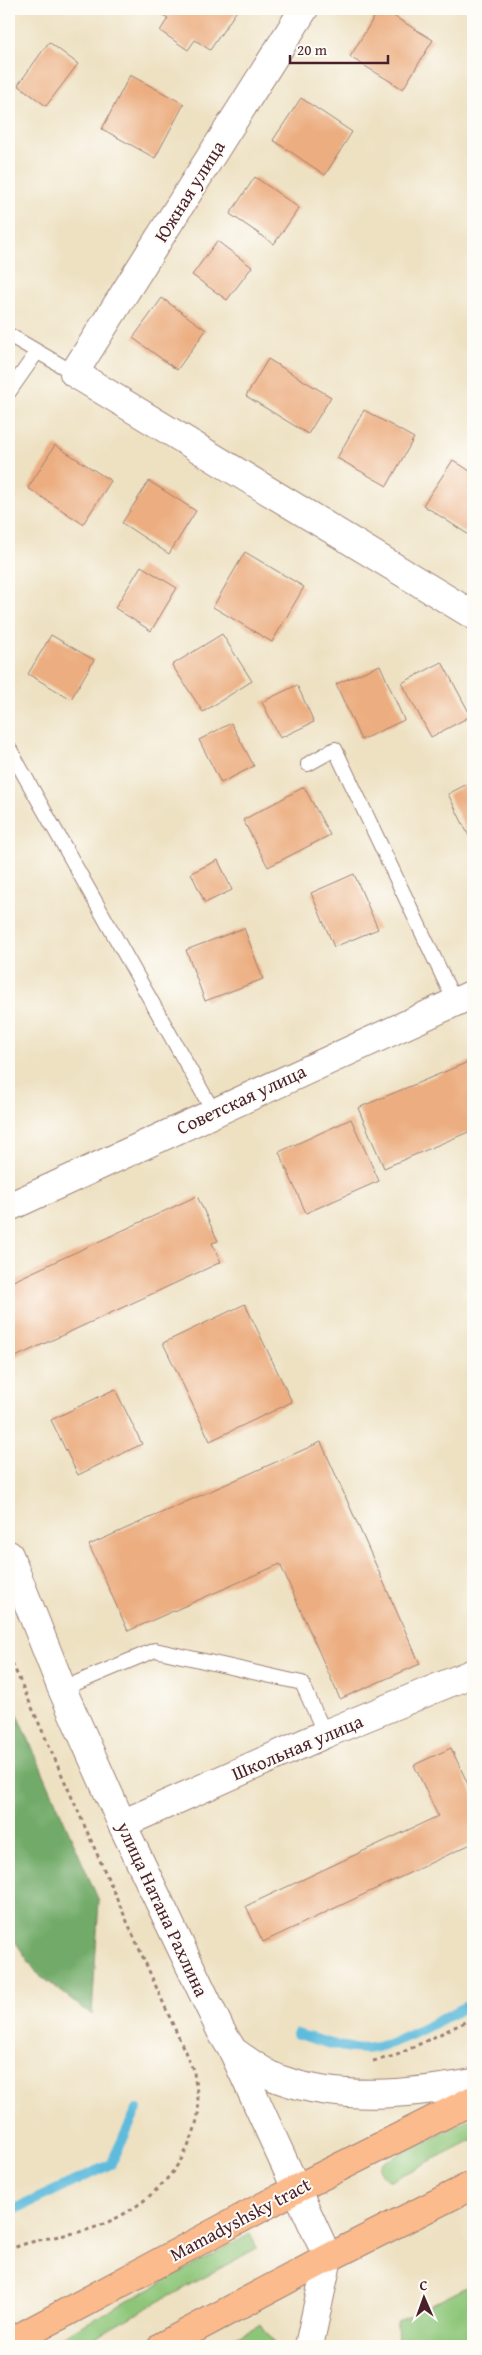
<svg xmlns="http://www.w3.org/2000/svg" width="482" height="2355" viewBox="0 0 482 2355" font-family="'Gentium Book Plus',serif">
<rect width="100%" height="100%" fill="#fdfcf7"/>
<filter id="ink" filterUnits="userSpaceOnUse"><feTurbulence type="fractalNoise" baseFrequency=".02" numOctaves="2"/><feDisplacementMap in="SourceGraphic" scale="10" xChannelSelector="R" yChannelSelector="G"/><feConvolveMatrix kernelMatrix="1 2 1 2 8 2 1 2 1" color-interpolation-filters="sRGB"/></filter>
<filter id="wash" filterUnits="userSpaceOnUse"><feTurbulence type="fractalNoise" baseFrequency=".0096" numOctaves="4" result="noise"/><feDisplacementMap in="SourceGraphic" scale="20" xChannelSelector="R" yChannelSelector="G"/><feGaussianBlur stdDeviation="1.12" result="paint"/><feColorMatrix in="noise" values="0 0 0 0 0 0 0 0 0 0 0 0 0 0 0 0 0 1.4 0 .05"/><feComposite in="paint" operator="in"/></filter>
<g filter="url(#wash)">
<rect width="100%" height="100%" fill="#eee1c2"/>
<g fill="#8ec679" stroke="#6c7252">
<path d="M 473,2117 L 473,2139 L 391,2181 L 382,2176 L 380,2169 L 382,2163 Z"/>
<path d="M 250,2234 L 257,2248 L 78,2346 L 45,2346 Z"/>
<path d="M 473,2284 L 473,2346 L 398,2346 L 397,2322 Z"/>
<path d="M 261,2324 L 276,2346 L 218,2346 Z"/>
</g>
<path fill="#72ab69" stroke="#5e654a" d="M 9,1694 L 99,1901 L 92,2015 L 37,1973 L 9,1933 Z"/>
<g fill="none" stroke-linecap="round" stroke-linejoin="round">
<g stroke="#5ebbdc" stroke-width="10">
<path d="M 297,2034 C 320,2040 348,2052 372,2048 C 402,2043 444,2017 473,2003"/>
<path d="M 9,2212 L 111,2164 L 137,2109"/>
</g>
</g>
<g id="blocks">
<g fill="#ecad80">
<path d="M 164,9 L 238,9 L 210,50 L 195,40 L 188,50 L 160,31 L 168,18 L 161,14 Z"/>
<path d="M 379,9 L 382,9 L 433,40 L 403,89 L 350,57 Z"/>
<path d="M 49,42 L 78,64 L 46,106 L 18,85 Z"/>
<path d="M 130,75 L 184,104 L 155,158 L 102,129 Z"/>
<path d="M 301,98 L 352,132 L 325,175 L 273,140 Z"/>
<path d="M 255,177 L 299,208 L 274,244 L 230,214 Z"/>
<path d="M 217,241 L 252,267 L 227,300 L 192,275 Z"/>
<path d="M 162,298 L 206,330 L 177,370 L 133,338 Z"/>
<path d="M 268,359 L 331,397 L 308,434 L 246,396 Z"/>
<path d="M 364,410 L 414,438 L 387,486 L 337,458 Z"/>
<path d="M 55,445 L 111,481 L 83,524 L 28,488 Z"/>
<path d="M 453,460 L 473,473 L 473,529 L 469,535 L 423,505 Z"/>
<path d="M 149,481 L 196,511 L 169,554 L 122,523 Z"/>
<path d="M 245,552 L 304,587 L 272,642 L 213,607 Z"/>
<path d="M 141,566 L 177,588 L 151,631 L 115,608 Z"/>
<path d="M 222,634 L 252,681 L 203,712 L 172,665 Z"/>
<path d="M 51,635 L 94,660 L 71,699 L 28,674 Z"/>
<path d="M 442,662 L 471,716 L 431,737 L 402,683 Z"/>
<path d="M 380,665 L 404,720 L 361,740 L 336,684 Z"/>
<path d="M 297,685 L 314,722 L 280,738 L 262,702 Z"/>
<path d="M 231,723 L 254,766 L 221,783 L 199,740 Z"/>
<path d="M 473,781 L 473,844 L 448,794 Z"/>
<path d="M 304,787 L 330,835 L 268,867 L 243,820 Z"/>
<path d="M 218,860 L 232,890 L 205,903 L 191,873 Z"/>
<path d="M 354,874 L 378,929 L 334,947 L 311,893 Z"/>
<path d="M 244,928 L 263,979 L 205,1001 L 186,950 Z"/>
<path d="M 473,1060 L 473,1130 L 384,1168 L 358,1108 Z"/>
<path d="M 351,1119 L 379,1181 L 306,1213 L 279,1152 Z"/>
<path d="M 197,1196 L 218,1241 L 212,1243 L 221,1262 L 11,1359 L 9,1354 L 9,1283 Z"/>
<path d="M 245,1304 L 292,1402 L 210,1441 L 163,1343 Z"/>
<path d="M 115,1389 L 142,1444 L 78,1475 L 51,1420 Z"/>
<path d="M 321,1442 L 420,1664 L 340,1699 L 280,1564 L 128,1631 L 89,1545 Z"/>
<path d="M 451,1748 L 473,1795 L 473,1843 L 263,1942 L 246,1906 L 438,1816 L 414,1765 Z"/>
</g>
</g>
</g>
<g filter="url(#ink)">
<use href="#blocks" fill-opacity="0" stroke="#9c8076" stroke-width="1"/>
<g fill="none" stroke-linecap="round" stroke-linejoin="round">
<defs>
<g id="service">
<path d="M 9,335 L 74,373"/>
<path d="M 9,392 L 37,352"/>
<path d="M 9,748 L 213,1111"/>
<path d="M 308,764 L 335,749 L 455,1002"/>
<path d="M 62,1689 L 155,1650 L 302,1683 L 325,1734"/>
</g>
<g id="minor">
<path d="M 304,9 L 74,373 L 473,615"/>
<path d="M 9,1207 L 473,994"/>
<path d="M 122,1824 L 325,1734 L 473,1673"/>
</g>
<g id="tertiary">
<path d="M 9,1555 L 62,1689 L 122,1824 L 221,2031 L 233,2051 L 328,2258 L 309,2346"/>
<path d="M 233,2051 C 247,2060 263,2073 279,2079 C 342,2102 409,2094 473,2083"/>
</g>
<g id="primary">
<path d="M 9,2343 L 296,2189 L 473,2100"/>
<path d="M 162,2346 L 328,2258 L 473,2185"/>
</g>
</defs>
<use href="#service" stroke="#9c8076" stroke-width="16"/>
<use href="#minor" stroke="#9c8076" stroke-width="30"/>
<use href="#tertiary" stroke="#9c8076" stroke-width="30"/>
<use href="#primary" stroke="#9c8076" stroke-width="30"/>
<g stroke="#9c8076" stroke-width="3" stroke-dasharray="4 4" stroke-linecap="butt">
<path d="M 9,1656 L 194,2072 C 195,2085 200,2101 198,2114 C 189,2170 142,2212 90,2229 C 64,2237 34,2238 9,2250"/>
<path d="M 373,2061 L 395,2056 L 473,2018"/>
</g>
<use href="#service" stroke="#fff" stroke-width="14"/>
<use href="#minor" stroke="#fff" stroke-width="28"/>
<use href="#tertiary" stroke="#fff" stroke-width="28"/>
<use href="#primary" stroke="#fbbb8c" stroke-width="28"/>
</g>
</g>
<g text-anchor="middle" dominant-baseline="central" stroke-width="4" stroke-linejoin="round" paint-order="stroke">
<g font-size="19" fill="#4a1f2b" stroke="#fdfcf7">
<text transform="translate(189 191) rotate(-58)">Южная улица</text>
<text transform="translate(241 1099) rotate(-25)">Советская улица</text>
<text transform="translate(297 1747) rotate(-23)">Школьная улица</text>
<text transform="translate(163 1909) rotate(65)">улица Натана Рахлина</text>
<text transform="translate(240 2219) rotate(-28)">Mamadyshsky tract</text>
</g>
</g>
<rect width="482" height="2355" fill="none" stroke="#fdfcf7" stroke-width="30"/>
<g transform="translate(424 2298) rotate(358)" stroke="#fdfcf7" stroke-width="4" paint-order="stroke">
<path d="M0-4L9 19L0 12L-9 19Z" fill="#4a1f2b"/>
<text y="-8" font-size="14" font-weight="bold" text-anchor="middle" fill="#4a1f2b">С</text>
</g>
<path d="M290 55v8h98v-8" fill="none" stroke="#4a1f2b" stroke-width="2.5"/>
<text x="297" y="55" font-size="15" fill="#4a1f2b" stroke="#fdfcf7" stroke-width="4" paint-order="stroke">20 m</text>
</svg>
